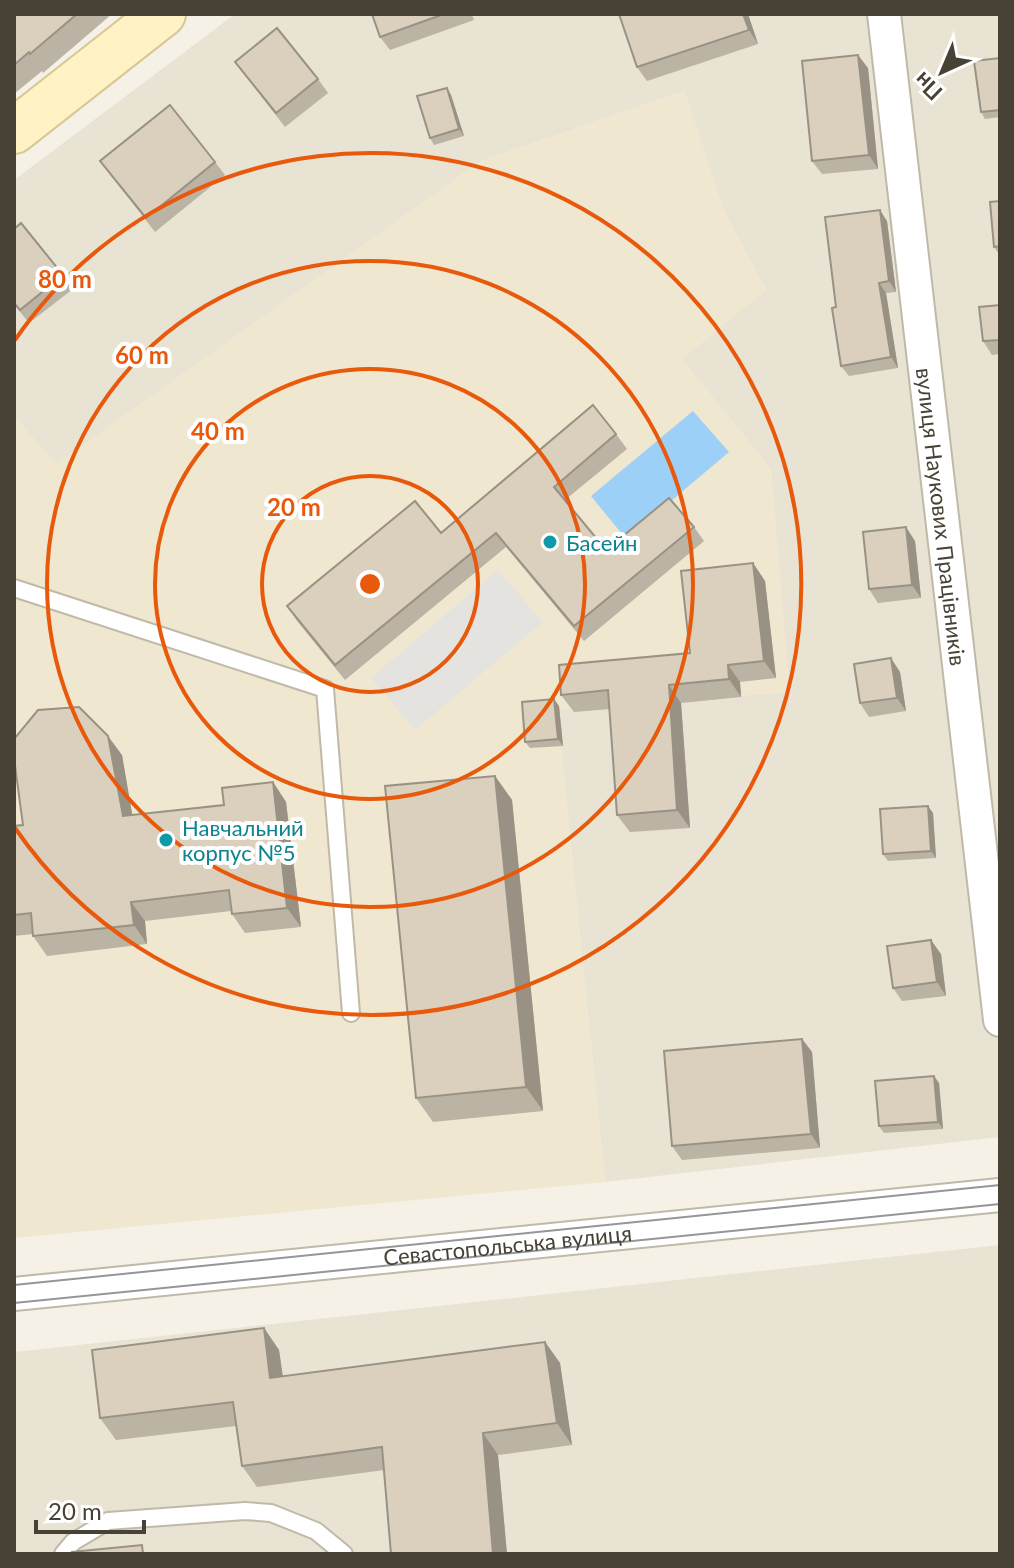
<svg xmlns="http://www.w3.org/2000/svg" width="1014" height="1568" viewBox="0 0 1014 1568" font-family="Lato,sans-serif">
<rect width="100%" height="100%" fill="#f5f1e6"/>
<g fill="#e9e3d4">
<path d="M 235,14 L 1000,14 L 1000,1137 L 605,1182 L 557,709 L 789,692 L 771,469 L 681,359 L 766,290 L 723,209 L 684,91 L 481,161 L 56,465 L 14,416 L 14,180 Z"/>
<path d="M 1000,1245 L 1000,1554 L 14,1554 L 14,1352 Z"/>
</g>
<path fill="#efe7cf" d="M 684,91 L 723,209 L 766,290 L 682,359 L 771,469 L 790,692 L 557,709 L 605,1182 L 14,1238 L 14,416 L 56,464 L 481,161 Z"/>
<path fill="#e5e3df" d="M 498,570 L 543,622 L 415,730 L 371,678 Z"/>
<path fill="#9dd0f7" d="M 693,411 L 729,452 L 626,539 L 591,496 Z"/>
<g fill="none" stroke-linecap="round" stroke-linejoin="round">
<defs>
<g id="lane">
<path d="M 14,588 L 325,689 L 351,1013"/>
<path d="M 63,1554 L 73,1542 L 108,1521 L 245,1511 L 271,1513 L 316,1531 L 344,1554"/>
</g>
<g id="street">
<path id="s1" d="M 884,14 L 1000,1020"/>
<path id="s2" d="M 14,1294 L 1000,1195"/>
</g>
<path id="secondary" d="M 14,131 L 163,14"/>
</defs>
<use href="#lane" stroke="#c1b9a8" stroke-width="20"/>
<use href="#street" stroke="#c1b9a8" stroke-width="36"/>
<use href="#secondary" stroke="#d8c792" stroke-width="48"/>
<use href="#lane" stroke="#fff" stroke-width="16"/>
<use href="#street" stroke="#fff" stroke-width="32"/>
<use href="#secondary" stroke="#fff3c6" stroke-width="44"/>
<g stroke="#969696" stroke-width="2">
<path d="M 14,1285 L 1000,1185"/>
<path d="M 14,1303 L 1000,1204"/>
</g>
</g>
<g fill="#bbb3a3">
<path d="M 14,14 L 112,14 L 43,73 L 42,71 L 14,94 Z"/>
<path d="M 372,14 L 474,14 L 472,15 L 474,20 L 390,50 L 380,37 Z"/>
<path d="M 619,14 L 748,14 L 758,44 L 647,81 L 637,67 Z"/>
<path d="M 1000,58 L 1000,117 L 985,119 L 981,112 Z"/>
<path d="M 235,62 L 318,79 L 328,93 L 285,127 Z"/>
<path d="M 868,68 L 878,169 L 822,174 L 812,161 Z"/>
<path d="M 447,88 L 451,95 L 464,136 L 434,145 L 430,138 Z"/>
<path d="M 100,161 L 215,162 L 225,175 L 155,232 Z"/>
<path d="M 1000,201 L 1000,254 L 999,254 L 994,247 Z"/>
<path d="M 887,221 L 896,292 L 886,293 L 898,368 L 849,376 L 841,366 L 836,307 Z"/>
<path d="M 14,229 L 63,275 L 73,289 L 29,323 L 14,304 Z"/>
<path d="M 1000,305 L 1000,354 L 992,355 L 983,341 Z"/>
<path d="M 616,434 L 627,449 L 565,500 L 606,550 L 694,527 L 704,541 L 584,641 L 506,547 L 345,680 L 297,621 L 287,606 L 441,533 Z"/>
<path d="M 915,541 L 921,598 L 878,603 L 869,589 Z"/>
<path d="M 753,563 L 765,581 L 776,678 L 740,682 L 741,697 L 681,703 L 690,828 L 630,832 L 617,815 L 610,709 L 574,712 L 561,695 L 690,653 Z"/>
<path d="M 900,672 L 906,711 L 869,717 L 860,703 Z"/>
<path d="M 559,706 L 563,746 L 530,748 L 525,742 Z"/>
<path d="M 122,755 L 132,815 L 224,805 L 273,782 L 286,802 L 301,927 L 245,933 L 232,914 L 231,911 L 145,921 L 147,944 L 47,956 L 33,936 L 33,934 L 14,936 L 14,826 L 23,825 Z"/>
<path d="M 495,776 L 512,800 L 543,1111 L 433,1122 L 416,1098 Z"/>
<path d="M 933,813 L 936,858 L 888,861 L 883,854 Z"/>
<path d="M 941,954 L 946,996 L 902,1001 L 893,988 Z"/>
<path d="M 802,1039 L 812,1052 L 820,1148 L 682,1160 L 672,1146 Z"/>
<path d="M 939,1083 L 943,1129 L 884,1133 L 879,1126 Z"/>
<path d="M 264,1328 L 279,1350 L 283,1377 L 545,1342 L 560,1363 L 572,1445 L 498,1455 L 507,1554 L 391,1554 L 384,1470 L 257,1487 L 242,1466 L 236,1426 L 116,1440 L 100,1418 Z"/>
</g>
<g fill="#999284">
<path d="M 743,14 L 748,14 L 758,44 L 749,30 Z"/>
<path d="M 858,55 L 868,68 L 878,169 L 869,155 Z"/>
<path d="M 447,88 L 451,95 L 464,136 L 459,129 Z"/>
<path d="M 880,210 L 887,221 L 896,292 L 889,281 Z"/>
<path d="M 879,283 L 886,293 L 898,368 L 891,357 Z"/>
<path d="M 906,527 L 915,541 L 921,598 L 912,585 Z"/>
<path d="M 753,563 L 765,581 L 776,678 L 764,661 Z"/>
<path d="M 891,658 L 900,672 L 906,711 L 897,698 Z"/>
<path d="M 728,665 L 740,682 L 741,697 L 729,679 Z"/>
<path d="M 669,685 L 681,703 L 690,828 L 677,810 Z"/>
<path d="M 554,699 L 559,706 L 563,746 L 558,739 Z"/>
<path d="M 108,736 L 122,755 L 136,836 L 123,816 Z"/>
<path d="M 495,776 L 512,800 L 543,1111 L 526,1087 Z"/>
<path d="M 273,782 L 286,802 L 301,927 L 287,908 Z"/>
<path d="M 928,806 L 933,813 L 936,858 L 931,851 Z"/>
<path d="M 131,902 L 145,921 L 147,944 L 134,925 Z"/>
<path d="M 931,940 L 941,954 L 946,996 L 937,982 Z"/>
<path d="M 802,1039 L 812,1052 L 820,1148 L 811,1134 Z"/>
<path d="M 934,1076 L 939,1083 L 943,1129 L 938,1122 Z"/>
<path d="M 264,1328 L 279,1350 L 286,1400 L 270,1378 Z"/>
<path d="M 545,1342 L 560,1363 L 572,1445 L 557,1423 Z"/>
<path d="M 483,1433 L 498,1455 L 507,1554 L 493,1554 Z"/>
</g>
<g fill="#dad0bd" stroke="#999284" stroke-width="2">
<path d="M 14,14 L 77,14 L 30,54 L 29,52 L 14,65 Z"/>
<path d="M 372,14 L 444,14 L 380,37 Z"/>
<path d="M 619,14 L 743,14 L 749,30 L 637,67 Z"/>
<path d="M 277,28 L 318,79 L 276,113 L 235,62 Z"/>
<path d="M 858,55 L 869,155 L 812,161 L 802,61 Z"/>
<path d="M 1000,58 L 1000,110 L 981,112 L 974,61 Z"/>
<path d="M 447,88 L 459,129 L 430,138 L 417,96 Z"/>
<path d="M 170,105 L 215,162 L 146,218 L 100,161 Z"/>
<path d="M 1000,201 L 1000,246 L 994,247 L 990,202 Z"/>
<path d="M 880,210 L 889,281 L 879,283 L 891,357 L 841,366 L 832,308 L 836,307 L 825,217 Z"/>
<path d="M 21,223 L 63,275 L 20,310 L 14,303 L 14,229 Z"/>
<path d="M 1000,305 L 1000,340 L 983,341 L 979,307 Z"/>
<path d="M 593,405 L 616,434 L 554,487 L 606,550 L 669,498 L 694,527 L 574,626 L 496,533 L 335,665 L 287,606 L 415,501 L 441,533 Z"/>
<path d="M 906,527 L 912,585 L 869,589 L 863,532 Z"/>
<path d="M 753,563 L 764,661 L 728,665 L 729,679 L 669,685 L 677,810 L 617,815 L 608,690 L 561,695 L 559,665 L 690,653 L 681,571 Z"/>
<path d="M 891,658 L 897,698 L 860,703 L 854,664 Z"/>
<path d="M 554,699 L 558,739 L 525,742 L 522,702 Z"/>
<path d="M 79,707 L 108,736 L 123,816 L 224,805 L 222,788 L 273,782 L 287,908 L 232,914 L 229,890 L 131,902 L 134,925 L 33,936 L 31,913 L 14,915 L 14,826 L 23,825 L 14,758 L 14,739 L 38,710 Z"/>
<path d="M 495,776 L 526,1087 L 416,1098 L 385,786 Z"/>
<path d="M 928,806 L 931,851 L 883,854 L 880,809 Z"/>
<path d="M 931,940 L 937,982 L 893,988 L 887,946 Z"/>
<path d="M 802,1039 L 811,1134 L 672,1146 L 664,1051 Z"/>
<path d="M 934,1076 L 938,1122 L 879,1126 L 875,1081 Z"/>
<path d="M 264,1328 L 270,1378 L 545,1342 L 557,1423 L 483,1433 L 493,1554 L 391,1554 L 382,1447 L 242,1466 L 233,1402 L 100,1418 L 92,1350 Z"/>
<path d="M 142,1545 L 143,1554 L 72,1554 L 72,1552 Z"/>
</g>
<g fill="none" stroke="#e8590c" stroke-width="4">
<circle cx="370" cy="584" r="108"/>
<circle cx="370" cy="584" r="215"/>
<circle cx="370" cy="584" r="323"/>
<path d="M15 340A431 431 0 1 1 15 828"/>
</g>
<g fill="#0f9aa8" stroke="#fff" stroke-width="3">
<circle cx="550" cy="542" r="8"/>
<circle cx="166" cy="840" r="8"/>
</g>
<g text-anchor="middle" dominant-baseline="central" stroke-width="8" stroke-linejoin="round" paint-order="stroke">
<g font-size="22" fill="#484135" stroke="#fff">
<text stroke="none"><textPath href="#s1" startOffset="506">вулиця Наукових Працівників</textPath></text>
<text stroke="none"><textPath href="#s2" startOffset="496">Севастопольська вулиця</textPath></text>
</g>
<g font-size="22" fill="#0d838f" stroke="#fff" text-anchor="start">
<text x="566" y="542">Басейн</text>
<text x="182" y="827">Навчальний<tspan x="182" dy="25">корпус №5</tspan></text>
</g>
</g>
<circle cx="370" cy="584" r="12" fill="#e8590c" stroke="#fff" stroke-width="4"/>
<g font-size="24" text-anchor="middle" font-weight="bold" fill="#e8590c" stroke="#fff" stroke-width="8" stroke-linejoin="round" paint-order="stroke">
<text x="65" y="288">80 m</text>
<text x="142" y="364">60 m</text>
<text x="218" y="440">40 m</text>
<text x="294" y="516">20 m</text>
</g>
<rect width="1014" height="1568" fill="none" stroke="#484135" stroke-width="32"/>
<g transform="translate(942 72) rotate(224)" stroke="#ffffff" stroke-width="6" paint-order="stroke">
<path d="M0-6L14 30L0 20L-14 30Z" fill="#484135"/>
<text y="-12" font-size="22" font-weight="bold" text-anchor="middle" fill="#484135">Пн</text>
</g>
<path d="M36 1520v12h108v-12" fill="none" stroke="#484135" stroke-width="4"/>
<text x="48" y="1520" font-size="24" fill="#484135" stroke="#ffffff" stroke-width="6" paint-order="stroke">20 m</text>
</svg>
